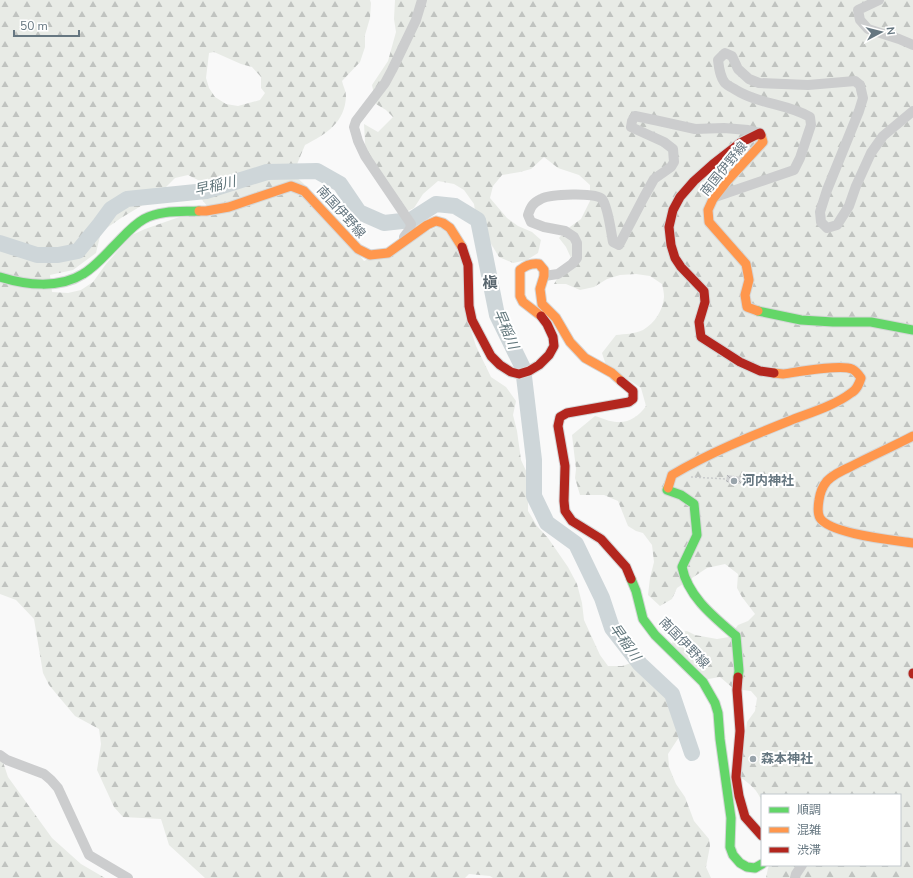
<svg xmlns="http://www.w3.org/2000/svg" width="913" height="878" viewBox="0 0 913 878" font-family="'Nunito Sans','Noto Sans JP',sans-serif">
<defs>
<pattern id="forest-firs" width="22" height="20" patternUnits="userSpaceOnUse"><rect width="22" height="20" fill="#e8ebe6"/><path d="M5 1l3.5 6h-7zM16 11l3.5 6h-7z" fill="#c0c3c0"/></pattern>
<pattern id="building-back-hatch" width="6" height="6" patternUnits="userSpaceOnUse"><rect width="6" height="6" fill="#d0d2d3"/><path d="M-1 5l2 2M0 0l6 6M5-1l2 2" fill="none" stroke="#adafb1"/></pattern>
</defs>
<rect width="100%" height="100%" fill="#f9f9f9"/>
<g fill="url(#forest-firs)" fill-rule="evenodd">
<path d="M 0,0 L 370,0 L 371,3 L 370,18 L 365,35 L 365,47 L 360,62 L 342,81 C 343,86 346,91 346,96 C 345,123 326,134 305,145 L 293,174 L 304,184 L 364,261 L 439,226 L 455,239 L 462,262 L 466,315 L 476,346 L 491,377 L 506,387 L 516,401 L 513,415 L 517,431 L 521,460 L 528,475 L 528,511 L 537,526 L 548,538 L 568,567 L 577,584 L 582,603 L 584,620 L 600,655 L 608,666 L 622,666 L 640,660 L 652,666 L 662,685 L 668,701 L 676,715 L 681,734 L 668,754 L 669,767 L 676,784 L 685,797 L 694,821 L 709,839 L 710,846 L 706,867 L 711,878 L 493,878 L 490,876 L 469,874 L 465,878 L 205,878 L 169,845 L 161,819 L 123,817 L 114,807 L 97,770 L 101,744 L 99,729 L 75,716 L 49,685 L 43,673 L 34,619 L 16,600 L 0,594 ZM 214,52 L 241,64 L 252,67 L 261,77 L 261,88 L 265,93 L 260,100 L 238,106 L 226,104 L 215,97 L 209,88 L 206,78 L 209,53 ZM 188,175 L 200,181 L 199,196 L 208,207 L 145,229 L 132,235 L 106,264 L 93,282 L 81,290 L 68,293 L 52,292 L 50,275 L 73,270 L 96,253 L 101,232 L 121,218 L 156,197 L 175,178 Z"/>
<path d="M 395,0 L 913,0 L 913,878 L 766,878 L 768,868 L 770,865 L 900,865 L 900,795 L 762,795 L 762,802 C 757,789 751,785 740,777 L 747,722 L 755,711 L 757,698 L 751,691 L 734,689 L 720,677 L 708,679 L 672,644 L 675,633 L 687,631 L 695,635 L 717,639 L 729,637 L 738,625 L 748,621 L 755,614 L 742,597 L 737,588 L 738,574 L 725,564 L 707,568 L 677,588 L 672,599 L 660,606 L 648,595 L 650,578 L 654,562 L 652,545 L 643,533 L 636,531 L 628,526 L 618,501 L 604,495 L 580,495 L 575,478 L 576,469 L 572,435 L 595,416 C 602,418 610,422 617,422 C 629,423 639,416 646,406 L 641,388 L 606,365 L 602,353 L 616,335 C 625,334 635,334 643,330 C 655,323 663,310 664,297 C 664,293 663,288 662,284 L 650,276 L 636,274 L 620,275 L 607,279 L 594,287 L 580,290 L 566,284 L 554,284 L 561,272 L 571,258 L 566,247 L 559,238 L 567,229 L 581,219 L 590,201 L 590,185 L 579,175 L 558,168 L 544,157 L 531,169 L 520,172 L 502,175 L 493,186 L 490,198 L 507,218 L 518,226 L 532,232 L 541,240 L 538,253 L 527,260 L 513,263 L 499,257 L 490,242 L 487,231 L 476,217 L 474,204 L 464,190 L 454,184 L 438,181 L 423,194 L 414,208 L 402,214 L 366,159 L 364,124 L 378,132 L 393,117 L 386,110 L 376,104 L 372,85 L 388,61 L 396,32 L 394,19 Z"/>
<path d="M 0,753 L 8,777 L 52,838 L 81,864 L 105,878 L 0,878 Z"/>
</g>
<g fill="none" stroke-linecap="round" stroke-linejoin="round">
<path stroke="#ced6d9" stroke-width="16" d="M 0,243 L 37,255 L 58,255 L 78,251 L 100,224 L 111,209 L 127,199 L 206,191 L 267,172 L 317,171 L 340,184 L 359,212 L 384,223 L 411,220 L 436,204 L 455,206 L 478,220 L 497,315 L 523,368 L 534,460 L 534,496 L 547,523 L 576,544 L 602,598 L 612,628 L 640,664 L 672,694 L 692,753"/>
</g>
<path fill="url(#building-back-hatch)" d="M 727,475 L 742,477 L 741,484 L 726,482 Z"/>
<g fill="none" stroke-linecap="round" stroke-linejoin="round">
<defs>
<g id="fast">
<path d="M 0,277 C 26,285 59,289 83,274 C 95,267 105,255 115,245 C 124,236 133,225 144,219 C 161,210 181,212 199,211"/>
<path d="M 758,311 L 801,320 L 833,322 L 871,322 L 913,330"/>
<path d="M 668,488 L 667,490 L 681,495 L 694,504 L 697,535 L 682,567 C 688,597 714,617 736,636 L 739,671 L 738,677"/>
<path d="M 631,579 L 636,591 L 643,619 L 655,635 L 703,682 L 715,703 L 718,713 L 720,739 L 731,818 L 730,847 L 733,855 L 740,863 L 747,867 L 755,868 L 762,864"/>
</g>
<g id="slow">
<path d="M 199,211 L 206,211 L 229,207 L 291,186 L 304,191 L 358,249 L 370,255 L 388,253 L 427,225 L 436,221 L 443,223 L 450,228 L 462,247"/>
<path d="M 758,311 L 747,307 L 745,295 L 749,280 L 746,264 L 709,222 L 708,210 L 713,199 L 727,181 L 763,142 L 761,135"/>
<path d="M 541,316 L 523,302 L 520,296 L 520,270 C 526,265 531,263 539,264 L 544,270 L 544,276 L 540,289 L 542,304 L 556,318 L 570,342 L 585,358 L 612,373 L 621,381"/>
<path d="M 913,436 C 892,447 871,456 850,467 C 843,470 832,476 827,481 C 822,487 820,493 819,500 C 818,506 817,513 820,518 C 830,534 894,540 913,543"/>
<path d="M 668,488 L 672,475 C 709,453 749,437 789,421 C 809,413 834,406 851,393 C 857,390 859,384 861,378 C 859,375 856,371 852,369 C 841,364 797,372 783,374 L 774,373"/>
</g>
<g id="jam">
<path d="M 761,135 L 760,133 L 740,143 L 713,164 L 694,181 L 680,197 L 673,210 L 669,227 L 671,245 L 675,258 L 681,267 L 704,291 L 705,302 L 699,322 L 701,337 L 740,362 L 760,371 L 774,373"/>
<path d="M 462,247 L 468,265 L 469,306 L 472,320 L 491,356 L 500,365 L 511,372 L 519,374 L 529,371 L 539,365 L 549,355 L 554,346 L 553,337 L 547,324 L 541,316"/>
<path d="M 621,381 L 633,391 L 633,399 L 629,402 L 567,413 L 560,417 L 558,426 L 565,466 L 564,501 L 565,511 L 572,521 L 601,539 L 626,567 L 631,579"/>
<path d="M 913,673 L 913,674"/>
<path d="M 738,677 L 737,690 L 740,731 L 736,777 L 739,796 L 745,817 L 762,836"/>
</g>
</defs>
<use href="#fast" stroke="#d5d6d7" stroke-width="11"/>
<use href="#slow" stroke="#d5d6d7" stroke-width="11"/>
<use href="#jam" stroke="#d5d6d7" stroke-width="11"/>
<path stroke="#c9cbcc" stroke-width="1.5" stroke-dasharray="2 2" stroke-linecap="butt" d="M 691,477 L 727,479"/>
<g stroke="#cccdce" stroke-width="10">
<path d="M 879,0 L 858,10 L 860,20 L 868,29 L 899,39 L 913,45"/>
<path d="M 715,197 L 794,170 L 800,158 L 811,125 L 810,117 C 788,104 758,104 736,90 C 733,88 728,86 725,83 C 720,77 719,68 718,60 L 725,53 L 732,56 L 738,69 L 749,79 L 759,83 L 808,85 L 855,81 L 860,85 L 863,98 L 859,111 L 827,190 L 820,212 L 821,222 L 827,228 L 837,225 L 849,206 L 856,186 L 871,153 L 883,136 L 913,111"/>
<path d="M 404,237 L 410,229 L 411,224 L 365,156 L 358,141 L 354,127 L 356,121 L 385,83 L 392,70 L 416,20 L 422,0"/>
<path d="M 544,276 L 558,274 L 572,264 L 577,258 L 577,243 L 574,237 L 565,231 L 544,227 L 531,222 L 528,215 C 531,206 533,203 541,199 C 550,194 596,192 602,199 C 608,206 611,232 613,242 L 619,245 L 644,197 L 654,179 L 671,167 L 674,162 L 673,149 L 664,142 L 631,127 L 632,121 L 635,116 L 659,121 L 695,129 L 724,128 L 748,130 L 760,133"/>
<path d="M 0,755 L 7,760 L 44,774 L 51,780 L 58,788 L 89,855 L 128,878"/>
<path d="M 795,878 L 796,874 L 802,865"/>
</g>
<use href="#fast" stroke="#63d668" stroke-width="9"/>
<use href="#slow" stroke="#ff974d" stroke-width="9"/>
<use href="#jam" stroke="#b3261e" stroke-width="9"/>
</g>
<g fill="#99a4ab" stroke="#fff" stroke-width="1.5">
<circle cx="734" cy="481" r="4"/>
<circle cx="753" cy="759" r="4"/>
</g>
<g text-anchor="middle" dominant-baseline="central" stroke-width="4" stroke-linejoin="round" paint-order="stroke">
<g font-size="13" fill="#667781" stroke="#fff">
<text transform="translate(724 169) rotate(-51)">南国伊野線</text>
<text transform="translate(341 212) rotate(48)">南国伊野線</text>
<text transform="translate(684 643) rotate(46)">南国伊野線</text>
</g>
<g font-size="13" font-weight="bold" fill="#667781" stroke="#fff" text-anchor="start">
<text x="742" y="481">河内神社</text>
<text x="761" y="759">森本神社</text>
</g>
<g font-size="14" font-style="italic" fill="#61767b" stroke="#fff">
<text transform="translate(215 186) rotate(-13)">早稲川</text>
<text transform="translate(506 329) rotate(67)">早稲川</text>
<text transform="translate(625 642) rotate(55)">早稲川</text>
</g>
<g font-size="15" font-weight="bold" fill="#58656d" stroke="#fff">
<text x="490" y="283">槇</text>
</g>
</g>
<rect x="761" y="794" width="140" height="72" fill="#ffffff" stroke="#c2c9cd"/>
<rect x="769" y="807" width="20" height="6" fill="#63d668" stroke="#c2c9cd"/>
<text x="797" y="814" font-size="12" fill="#667781">順調</text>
<rect x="769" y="827" width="20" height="6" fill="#ff974d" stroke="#c2c9cd"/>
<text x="797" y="834" font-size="12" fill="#667781">混雑</text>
<rect x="769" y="847" width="20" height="6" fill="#b3261e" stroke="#c2c9cd"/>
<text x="797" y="854" font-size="12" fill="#667781">渋滞</text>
<g transform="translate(881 32) rotate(83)" stroke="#ffffff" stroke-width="3" paint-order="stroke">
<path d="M0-3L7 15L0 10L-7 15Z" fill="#667781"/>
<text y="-6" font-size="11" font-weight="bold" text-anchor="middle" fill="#667781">N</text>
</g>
<path d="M14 30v6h65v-6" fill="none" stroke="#667781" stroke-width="2"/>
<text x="20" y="30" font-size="12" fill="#667781" stroke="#ffffff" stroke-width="3" paint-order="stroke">50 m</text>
</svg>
